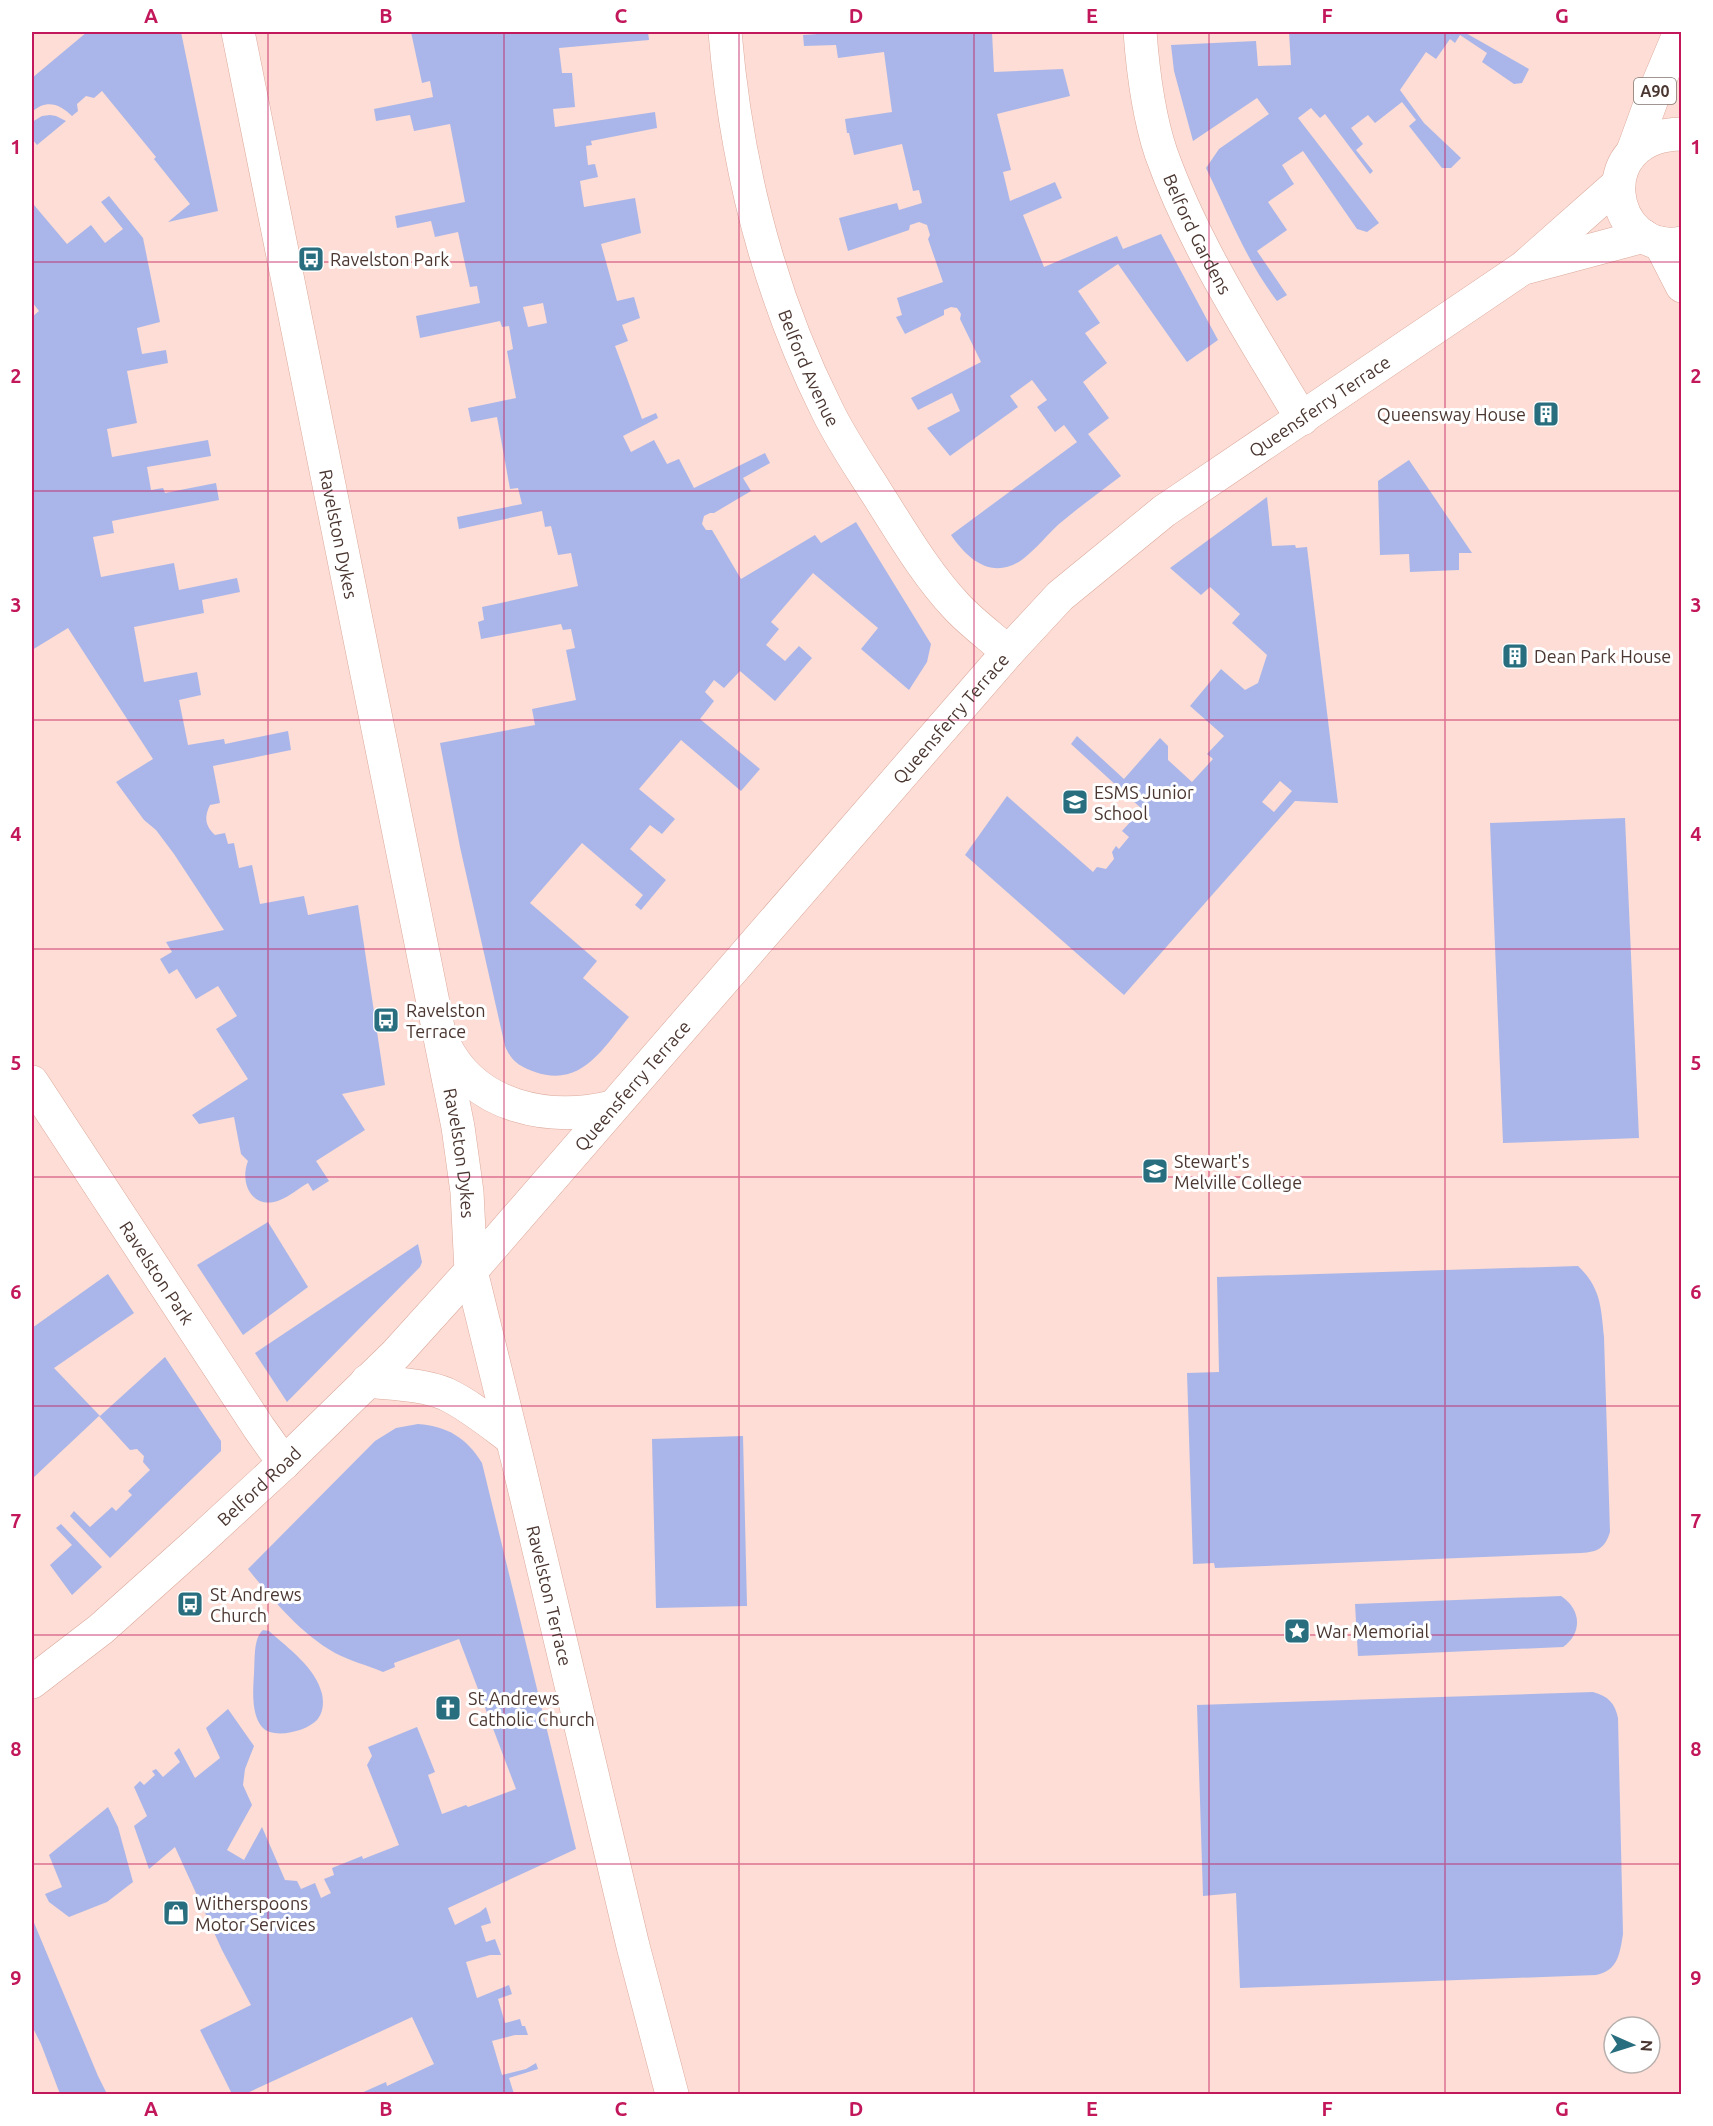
<svg xmlns="http://www.w3.org/2000/svg" width="1713" height="2126" viewBox="0 0 1713 2126" font-family="Ubuntu,sans-serif">
<rect width="100%" height="100%" fill="#fdddd5"/>
<g fill="#aab6e9" fill-rule="evenodd">
<path d="M 87,32 L 181,32 L 218,211 L 168,222 L 190,204 L 154,159 L 156,157 L 102,91 L 94,98 L 86,96 L 77,104 L 78,111 L 72,116 C 60,104 46,99 32,112 L 32,78 Z"/>
<path d="M 411,32 L 648,32 L 649,40 L 559,48 L 562,73 L 572,73 L 575,107 L 553,109 L 555,127 L 655,112 L 657,128 L 591,141 L 592,145 L 586,146 L 588,165 L 595,164 L 598,177 L 580,181 L 584,207 L 635,198 L 641,233 L 601,244 L 617,301 L 634,297 L 640,318 L 622,325 L 628,341 L 615,346 L 642,419 L 656,413 L 658,418 L 623,436 L 631,452 L 654,440 L 667,464 L 679,459 L 694,488 L 765,453 L 770,463 L 743,478 L 751,491 L 714,513 L 710,513 L 704,516 L 702,524 L 706,530 L 712,530 L 741,579 L 815,535 L 821,543 L 856,522 L 931,644 L 927,662 L 909,690 L 861,649 L 878,628 L 813,573 L 771,622 L 779,629 L 766,645 L 785,661 L 799,646 L 812,658 L 775,701 L 740,671 L 724,688 L 714,680 L 705,692 L 714,701 L 700,719 L 760,769 L 741,791 L 681,740 L 639,789 L 675,819 L 662,834 L 650,825 L 630,849 L 666,880 L 641,910 L 635,905 L 643,895 L 582,843 L 530,903 L 597,961 L 583,978 L 629,1017 C 603,1048 582,1088 535,1072 C 520,1067 511,1061 505,1046 L 460,847 L 440,743 L 535,725 L 532,709 L 576,700 L 566,650 L 575,648 L 571,629 L 563,630 L 561,624 L 481,639 L 478,622 L 484,620 L 482,607 L 578,586 L 571,553 L 558,555 L 551,526 L 545,527 L 542,511 L 459,529 L 457,517 L 522,504 L 518,488 L 510,489 L 497,417 L 471,422 L 468,408 L 516,398 L 507,351 L 513,349 L 509,326 L 502,327 L 500,321 L 420,338 L 416,316 L 480,303 L 477,286 L 470,287 L 458,232 L 435,237 L 431,221 L 397,228 L 395,216 L 465,202 L 450,124 L 414,131 L 410,115 L 376,121 L 374,109 L 433,97 L 430,81 L 422,83 ZM 543,303 L 547,323 L 528,327 L 523,307 Z"/>
<path d="M 846,32 L 992,32 L 994,72 L 1063,69 L 1070,96 L 997,114 L 1011,170 L 1003,172 L 1010,201 L 1055,182 L 1062,198 L 1023,215 L 1044,267 L 1117,236 L 1123,249 L 1161,234 L 1218,340 L 1187,362 L 1118,264 L 1078,291 L 1100,323 L 1085,333 L 1107,363 L 1083,382 L 1109,418 L 1088,434 L 1121,476 C 1100,492 1079,507 1059,524 C 1047,535 1036,549 1023,559 C 993,581 968,560 951,535 L 1077,442 L 1064,425 L 1055,432 L 1037,407 L 1047,400 L 1032,380 L 1010,396 L 1018,407 L 950,456 L 927,428 L 960,411 L 952,393 L 918,410 L 911,398 L 981,362 L 960,319 L 961,314 L 957,308 L 951,307 L 944,310 L 944,315 L 905,334 L 896,317 L 902,315 L 897,298 L 943,282 L 928,239 L 930,235 L 927,225 L 919,222 L 910,225 L 909,230 L 848,251 L 839,218 L 897,203 L 899,210 L 922,203 L 919,190 L 913,191 L 902,144 L 854,155 L 849,133 L 847,133 L 845,119 L 892,112 L 884,52 L 838,58 L 836,45 L 804,46 L 803,35 Z"/>
<path d="M 1289,32 L 1464,32 L 1529,69 L 1522,83 L 1514,84 L 1482,62 L 1487,53 L 1460,35 L 1455,43 L 1450,39 L 1436,59 L 1426,52 L 1400,90 L 1424,123 L 1461,158 L 1451,168 L 1442,168 L 1409,126 L 1416,120 L 1402,102 L 1375,123 L 1368,115 L 1351,128 L 1363,144 L 1356,150 L 1373,171 L 1370,174 L 1325,114 L 1320,118 L 1311,108 L 1298,118 L 1379,223 L 1367,232 L 1357,229 L 1303,151 L 1282,165 L 1294,184 L 1268,202 L 1287,230 L 1257,251 L 1287,295 L 1277,301 C 1247,262 1228,213 1206,168 L 1219,149 L 1269,114 L 1257,98 L 1193,141 L 1174,71 L 1171,45 L 1256,41 L 1258,66 L 1291,65 Z"/>
<path d="M 50,115 L 56,116 L 66,121 L 37,145 L 32,139 L 32,122 L 42,116 Z"/>
<path d="M 109,196 L 143,238 L 160,322 L 137,328 L 142,354 L 166,350 L 168,363 L 127,371 L 137,423 L 107,429 L 112,457 L 208,440 L 211,456 L 147,467 L 151,490 L 163,488 L 165,493 L 216,483 L 219,500 L 112,521 L 114,533 L 93,537 L 101,577 L 174,563 L 179,590 L 237,578 L 240,592 L 202,600 L 204,613 L 134,627 L 144,682 L 197,672 L 201,695 L 179,700 L 188,745 L 224,739 L 225,744 L 288,731 L 291,750 L 213,766 L 220,803 L 210,805 C 204,817 205,826 215,835 L 225,833 L 228,844 L 234,843 L 239,868 L 252,865 L 260,904 L 304,896 L 308,915 L 358,905 L 385,1085 L 342,1094 L 365,1130 L 316,1161 L 329,1181 L 313,1191 L 308,1183 C 299,1188 289,1197 280,1200 C 253,1211 239,1184 248,1161 L 241,1154 L 234,1117 L 199,1124 L 192,1115 L 248,1079 L 216,1029 L 237,1016 L 218,986 L 196,999 L 177,969 L 169,974 L 160,959 L 172,952 L 166,942 L 224,930 L 174,854 L 156,830 L 144,820 L 116,782 L 153,759 L 68,628 L 32,650 L 32,317 L 39,311 L 32,302 L 32,208 L 34,205 L 67,244 L 91,225 L 105,243 L 123,229 L 101,202 Z"/>
<path d="M 1409,460 L 1472,553 L 1459,553 L 1459,570 L 1410,572 L 1409,554 L 1380,555 L 1378,481 Z"/>
<path d="M 1267,497 L 1272,546 L 1295,545 L 1296,548 L 1307,547 L 1338,803 L 1295,801 L 1124,995 L 965,855 L 1007,796 L 1093,872 L 1097,867 L 1106,869 L 1114,859 L 1112,852 L 1116,846 L 1119,849 L 1129,837 L 1122,831 L 1142,809 L 1071,744 L 1077,736 L 1124,779 L 1160,738 L 1168,746 L 1168,760 L 1192,782 L 1213,759 L 1207,754 L 1224,736 L 1190,706 L 1221,669 L 1245,690 L 1258,683 L 1267,655 L 1232,623 L 1240,614 L 1210,587 L 1201,595 L 1170,568 ZM 1280,781 L 1292,791 L 1274,812 L 1262,802 Z"/>
<path d="M 1625,818 L 1639,1138 L 1503,1143 L 1490,823 Z"/>
<path d="M 268,1222 L 308,1287 L 243,1335 L 197,1265 Z"/>
<path d="M 418,1244 L 422,1262 L 420,1267 L 287,1402 L 255,1353 Z"/>
<path d="M 1578,1266 C 1601,1288 1601,1307 1604,1337 L 1610,1532 C 1605,1548 1598,1552 1581,1553 L 1215,1568 L 1214,1563 L 1193,1564 L 1187,1373 L 1219,1372 L 1217,1277 Z"/>
<path d="M 108,1274 L 134,1313 L 54,1368 L 100,1416 L 165,1357 L 221,1441 L 221,1451 L 110,1558 L 70,1516 L 74,1511 L 90,1527 L 112,1507 L 116,1511 L 132,1495 L 128,1491 L 150,1470 L 143,1462 L 144,1456 L 137,1449 L 130,1450 L 99,1416 L 32,1479 L 32,1328 Z"/>
<path d="M 418,1424 C 447,1426 467,1438 482,1463 L 576,1849 L 448,1908 L 455,1925 L 480,1912 L 486,1907 L 491,1923 L 481,1926 L 486,1942 L 495,1939 L 501,1955 L 490,1955 L 466,1962 L 477,1998 L 509,1985 L 512,1994 L 498,1999 L 505,2023 L 520,2019 L 522,2026 L 525,2026 L 528,2035 L 515,2035 L 492,2041 L 502,2075 L 526,2069 L 536,2063 L 538,2069 L 509,2078 L 514,2094 L 359,2094 L 386,2082 L 387,2086 L 434,2064 L 412,2017 L 245,2094 L 232,2094 L 200,2030 L 251,2005 L 222,1950 L 175,1847 L 149,1869 L 134,1826 L 147,1816 L 134,1787 L 140,1781 L 144,1785 L 155,1775 L 152,1771 L 156,1769 L 163,1777 L 180,1762 L 174,1753 L 179,1748 L 195,1778 L 220,1758 L 206,1728 L 228,1709 L 254,1746 L 245,1769 L 243,1785 L 252,1805 L 227,1850 L 244,1860 L 262,1827 L 285,1880 L 297,1881 L 301,1889 L 315,1883 L 321,1898 L 331,1893 L 324,1879 L 334,1875 L 332,1868 L 362,1856 L 363,1859 L 399,1845 L 367,1765 L 372,1756 L 368,1747 L 417,1727 L 435,1772 L 428,1775 L 442,1814 L 466,1805 L 468,1807 L 516,1789 L 459,1639 L 394,1663 L 395,1667 L 383,1672 C 367,1665 350,1661 335,1653 C 299,1632 273,1600 248,1569 L 375,1441 L 396,1428 Z"/>
<path d="M 743,1436 L 747,1606 L 656,1608 L 652,1439 Z"/>
<path d="M 61,1524 L 102,1567 L 72,1595 L 50,1565 L 72,1545 L 56,1528 Z"/>
<path d="M 1561,1596 C 1581,1609 1583,1633 1563,1647 L 1358,1656 L 1355,1604 Z"/>
<path d="M 263,1630 L 269,1631 C 288,1648 316,1668 322,1694 C 324,1703 323,1713 317,1720 C 307,1731 273,1740 262,1727 C 251,1714 253,1690 254,1674 C 255,1662 253,1638 263,1630 Z"/>
<path d="M 1593,1692 C 1608,1696 1615,1703 1618,1718 L 1623,1934 C 1620,1953 1618,1971 1596,1975 L 1240,1988 L 1236,1893 L 1203,1896 L 1197,1705 Z"/>
<path d="M 108,1807 L 118,1827 L 133,1882 L 107,1902 L 69,1917 L 49,1902 L 45,1894 L 62,1887 L 49,1855 Z"/>
<path d="M 32,1918 L 98,2076 L 107,2094 L 60,2094 L 41,2044 L 32,2026 Z"/>
</g>
<g fill="none" stroke-linecap="round" stroke-linejoin="round">
<defs>
<g id="street">
<path id="s1" d="M 725,32 C 736,163 768,292 827,410 C 841,439 859,465 876,492 C 901,531 925,573 957,607 C 972,623 991,637 1008,652"/>
<path id="s2" d="M 1140,32 C 1143,72 1148,114 1161,153 C 1195,248 1251,333 1302,419"/>
<path id="s3" d="M 32,1082 L 259,1428 L 284,1463"/>
<path id="s4" d="M 471,1271 L 519,1466 L 633,1946 L 672,2094"/>
</g>
<g id="secondary">
<path id="s5" d="M 238,32 L 458,1127 L 467,1192 L 471,1271"/>
<path d="M 1528,267 L 1644,236"/>
<path d="M 445,1046 C 476,1108 549,1122 612,1107"/>
<path d="M 367,1381 C 392,1384 422,1384 446,1394 C 469,1405 491,1423 511,1438"/>
<path id="s6" d="M 32,1682 L 101,1629 L 196,1544 L 284,1463 L 396,1354 L 471,1271 L 1008,652 L 1060,596 L 1164,511 L 1523,268 L 1618,184"/>
</g>
<g id="primary">
<path d="M 1682,134 C 1587,135 1609,257 1682,243"/>
<path d="M 1633,151 L 1653,96 L 1680,32"/>
<path d="M 1660,243 L 1682,286"/>
</g>
</defs>
<use href="#street" stroke="#dba99c" stroke-width="34"/>
<use href="#secondary" stroke="#dba99c" stroke-width="34"/>
<use href="#primary" stroke="#dba99c" stroke-width="34"/>
<use href="#street" stroke="#fff" stroke-width="33"/>
<use href="#secondary" stroke="#fff" stroke-width="33"/>
<use href="#primary" stroke="#fff" stroke-width="33"/>
</g>
<path fill="none" stroke="#c2185b" stroke-width="1.5" stroke-opacity="0.55" d="M 268,32 L 268,2094M 504,32 L 504,2094M 739,32 L 739,2094M 974,32 L 974,2094M 1209,32 L 1209,2094M 1445,32 L 1445,2094M 32,262 L 1682,262M 32,491 L 1682,491M 32,720 L 1682,720M 32,949 L 1682,949M 32,1177 L 1682,1177M 32,1406 L 1682,1406M 32,1635 L 1682,1635M 32,1864 L 1682,1864"/>
<defs>
<symbol id="bus-square" viewBox="-11 -11 22 22"><rect x="-9" y="-9" width="18" height="18" rx="4" fill="#296e7e" stroke="#fff"/><path d="M-5-6H5V4H4V6H2V4H-2V6H-4V4H-5ZM-3.5-4V0h7V-4ZM-3.5 1.2v1.5H-2V1.2ZM2 1.2v1.5H3.5V1.2Z" fill="#fff"/></symbol>
<symbol id="building-square" viewBox="-11 -11 22 22"><rect x="-9" y="-9" width="18" height="18" rx="4" fill="#296e7e" stroke="#fff"/><path d="M-4-6H4V6H1V3H-1V6H-4ZM-2.5-4.3h1.7v1.8h-1.7ZM.8-4.3h1.7v1.8H.8ZM-2.5-1h1.7V.8h-1.7ZM.8-1h1.7V.8H.8Z" fill="#fff"/></symbol>
<symbol id="school-square" viewBox="-11 -11 22 22"><rect x="-9" y="-9" width="18" height="18" rx="4" fill="#296e7e" stroke="#fff"/><path d="M0-5L7-2L0 1L-7-2ZM-4 1L0 2.5L4 1V4Q0 6-4 4Z" fill="#fff"/></symbol>
<symbol id="sight-square" viewBox="-11 -11 22 22"><rect x="-9" y="-9" width="18" height="18" rx="4" fill="#296e7e" stroke="#fff"/><path d="M0-6L1.8-2.2L6-1.7L2.9 1.2L3.7 5.4L0 3.3L-3.7 5.4L-2.9 1.2L-6-1.7L-1.8-2.2Z" fill="#fff"/></symbol>
<symbol id="church-square" viewBox="-11 -11 22 22"><rect x="-9" y="-9" width="18" height="18" rx="4" fill="#296e7e" stroke="#fff"/><path d="M-1.2-6h2.4v3.5h3.3v2.4h-3.3V6h-2.4V-.1h-3.3v-2.4h3.3Z" fill="#fff"/></symbol>
<symbol id="shop-square" viewBox="-11 -11 22 22"><rect x="-9" y="-9" width="18" height="18" rx="4" fill="#296e7e" stroke="#fff"/><path d="M-5-2.5h2.3a2.7 3.5 0 0 1 5.4 0H5L5.5 6h-11ZM-1.5-2.5h3a1.5 2.3 0 0 0-3 0Z" fill="#fff"/></symbol>
</defs>
<g fill-rule="evenodd">
<use href="#bus-square" x="296" y="244" width="30" height="30"/>
<use href="#building-square" x="1531" y="399" width="30" height="30"/>
<use href="#building-square" x="1500" y="641" width="30" height="30"/>
<use href="#school-square" x="1060" y="787" width="30" height="30"/>
<use href="#bus-square" x="371" y="1005" width="30" height="30"/>
<use href="#school-square" x="1140" y="1156" width="30" height="30"/>
<use href="#bus-square" x="175" y="1589" width="30" height="30"/>
<use href="#sight-square" x="1282" y="1616" width="30" height="30"/>
<use href="#church-square" x="433" y="1693" width="30" height="30"/>
<use href="#shop-square" x="161" y="1898" width="30" height="30"/>
</g>
<g text-anchor="middle" dominant-baseline="central" stroke-width="6" stroke-linejoin="round" paint-order="stroke">
<rect fill="#fff" stroke="#81736f" stroke-width="1.5" x="1634" y="78" width="42" height="26" rx="4.5"/>
<g font-size="16" font-weight="bold" fill="#4b3731">
<text x="1655" y="91">A90</text>
</g>
<g font-size="18" fill="#4b3731" stroke="#fff">
<text stroke="none"><textPath href="#s2" startOffset="212">Belford Gardens</textPath></text>
<text stroke="none"><textPath href="#s1" startOffset="348">Belford Avenue</textPath></text>
<text stroke="none"><textPath href="#s6" startOffset="1820">Queensferry Terrace</textPath></text>
<text stroke="none"><textPath href="#s5" startOffset="512">Ravelston Dykes</textPath></text>
<text stroke="none"><textPath href="#s6" startOffset="1334">Queensferry Terrace</textPath></text>
<text stroke="none"><textPath href="#s6" startOffset="848">Queensferry Terrace</textPath></text>
<text stroke="none"><textPath href="#s5" startOffset="1143">Ravelston Dykes</textPath></text>
<text stroke="none"><textPath href="#s3" startOffset="228">Ravelston Park</textPath></text>
<text stroke="none"><textPath href="#s6" startOffset="300">Belford Road</textPath></text>
<text stroke="none"><textPath href="#s4" startOffset="334">Ravelston Terrace</textPath></text>
</g>
<g font-size="18" fill="#4b3731" stroke="#fff" text-anchor="start">
<text x="330" y="259">Ravelston Park</text>
<text x="1526" y="414" text-anchor="end">Queensway House</text>
<text x="1534" y="656">Dean Park House</text>
<text x="1094" y="792">ESMS Junior<tspan x="1094" dy="21">School</tspan></text>
<text x="406" y="1010">Ravelston<tspan x="406" dy="21">Terrace</tspan></text>
<text x="1174" y="1161">Stewart's<tspan x="1174" dy="21">Melville College</tspan></text>
<text x="210" y="1594">St Andrews<tspan x="210" dy="21">Church</tspan></text>
<text x="1316" y="1631">War Memorial</text>
<text x="468" y="1698">St Andrews<tspan x="468" dy="21">Catholic Church</tspan></text>
<text x="195" y="1903">Witherspoons<tspan x="195" dy="21">Motor Services</tspan></text>
</g>
</g>
<rect width="1713" height="2126" fill="none" stroke="#ffffff" stroke-width="66"/>
<g transform="translate(1632 2045) rotate(93)"><circle r="28" fill="#ffffff" stroke="#b7afad" stroke-width="1.5"/>
<path d="M0-4.5L10 22L0 15L-10 22Z" fill="#296e7e"/>
<text y="-9" font-size="16" font-weight="bold" text-anchor="middle" fill="#4b3731">N</text>
</g>
<rect x="33" y="33" width="1647" height="2060" fill="none" stroke="#c2185b" stroke-width="2"/>
<g font-size="20" text-anchor="middle" font-weight="bold" fill="#c2185b">
<text x="151" y="23">A</text>
<text x="386" y="23">B</text>
<text x="621" y="23">C</text>
<text x="856" y="23">D</text>
<text x="1092" y="23">E</text>
<text x="1327" y="23">F</text>
<text x="1562" y="23">G</text>
<text x="16" y="154">1</text>
<text x="1696" y="154">1</text>
<text x="16" y="383">2</text>
<text x="1696" y="383">2</text>
<text x="16" y="612">3</text>
<text x="1696" y="612">3</text>
<text x="16" y="841">4</text>
<text x="1696" y="841">4</text>
<text x="16" y="1070">5</text>
<text x="1696" y="1070">5</text>
<text x="16" y="1299">6</text>
<text x="1696" y="1299">6</text>
<text x="16" y="1528">7</text>
<text x="1696" y="1528">7</text>
<text x="16" y="1756">8</text>
<text x="1696" y="1756">8</text>
<text x="16" y="1985">9</text>
<text x="1696" y="1985">9</text>
<text x="151" y="2116">A</text>
<text x="386" y="2116">B</text>
<text x="621" y="2116">C</text>
<text x="856" y="2116">D</text>
<text x="1092" y="2116">E</text>
<text x="1327" y="2116">F</text>
<text x="1562" y="2116">G</text>
</g>
</svg>
